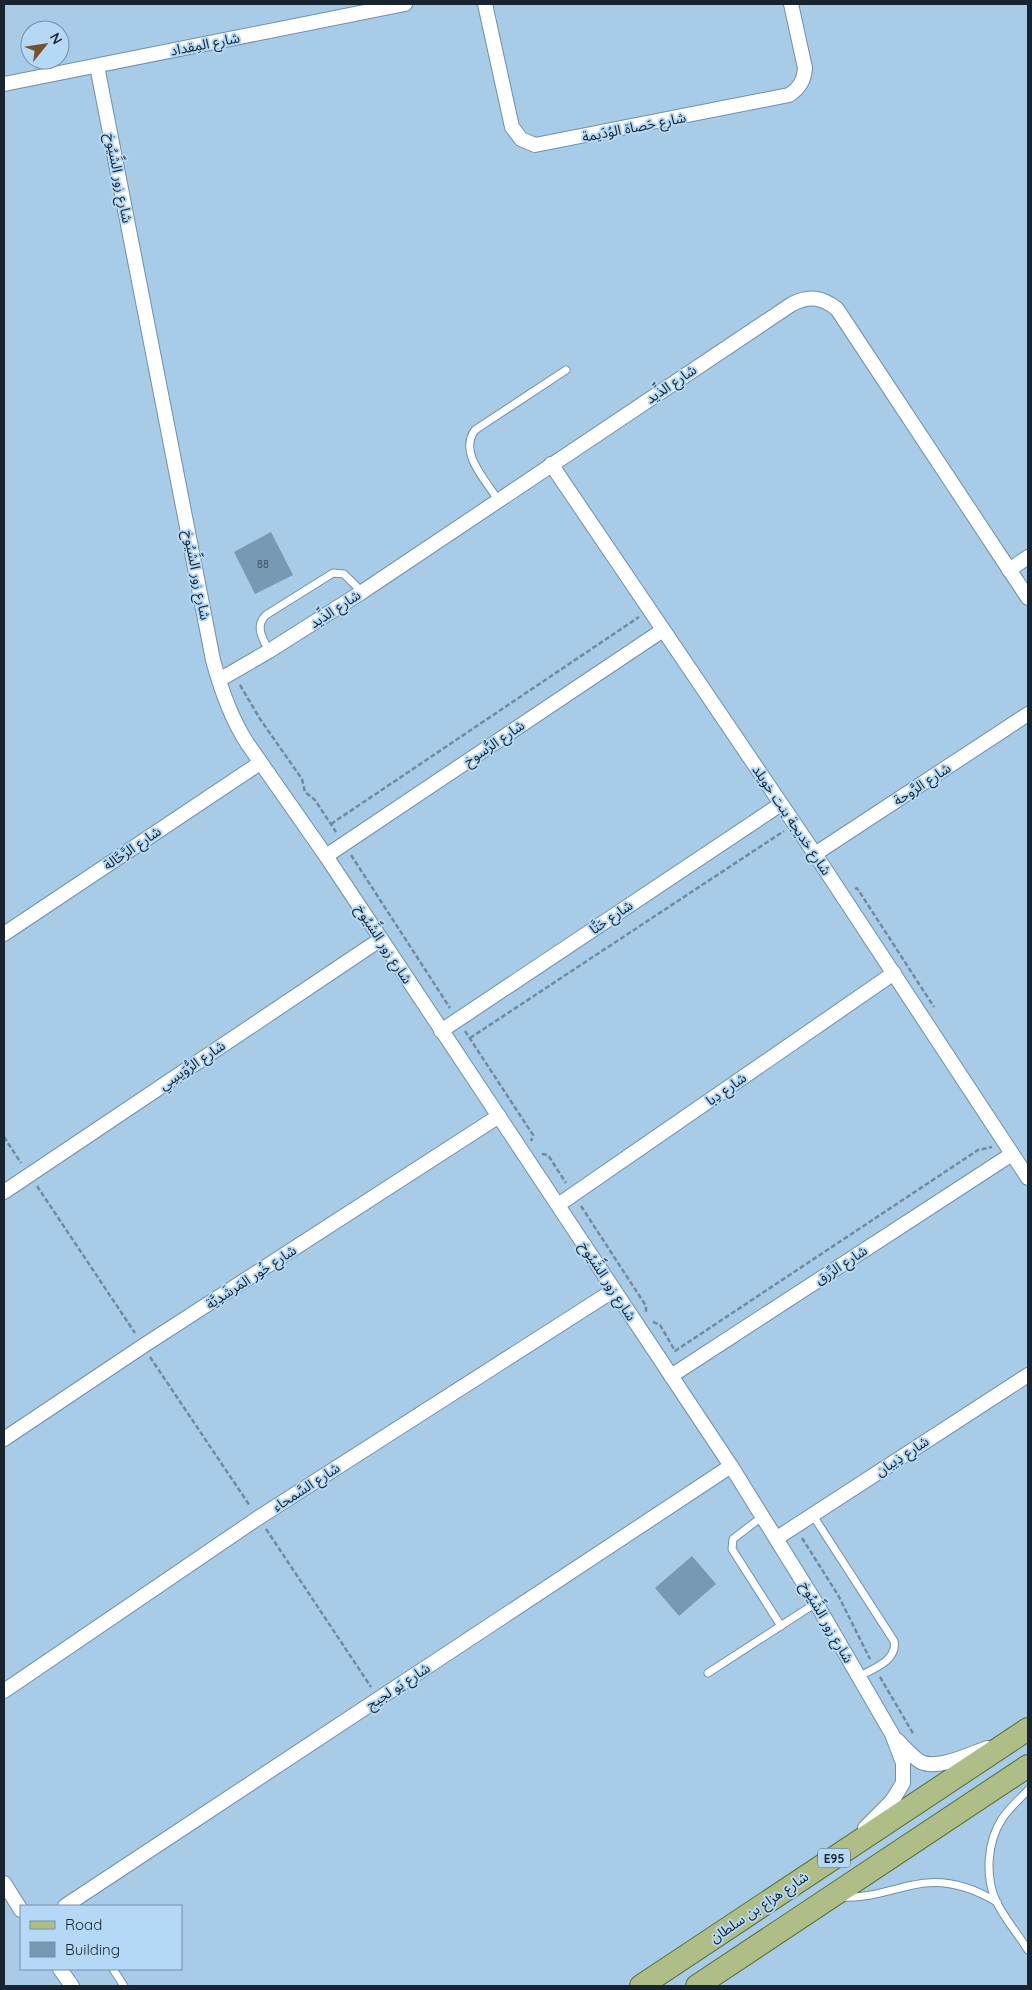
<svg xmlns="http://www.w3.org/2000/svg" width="1032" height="1990" viewBox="0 0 1032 1990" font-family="Quicksand,'Noto Sans Arabic',sans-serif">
<rect width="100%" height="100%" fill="#a8cbe8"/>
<g fill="#7799b4">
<path d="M 271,532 L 293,575 L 255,594 L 234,552 Z"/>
<path d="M 692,1556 L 716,1584 L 679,1616 L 655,1588 Z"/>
</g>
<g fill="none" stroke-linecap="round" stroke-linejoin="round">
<defs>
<g id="lane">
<path d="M 498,500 C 486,480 458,453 475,430 L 566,370"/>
<path d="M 269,651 C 263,639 254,626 266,615 L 333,573 L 344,574 L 362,592"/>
<path d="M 812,1514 L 894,1641 C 898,1661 872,1669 858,1677"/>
<path d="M 763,1516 L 733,1539 L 732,1549 L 781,1626"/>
<path d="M 708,1673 L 816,1603"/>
<path d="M 1028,1790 C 1020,1799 1009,1808 1002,1819 C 987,1842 985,1876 996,1901 C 1004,1918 1018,1934 1028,1950"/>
<path d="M 841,1897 C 866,1899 889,1890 913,1885 C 942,1878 972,1887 997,1902"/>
<path d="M 113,1969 L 124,1986"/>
</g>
<g id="street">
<path d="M 485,4 L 512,127 L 521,139 L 535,145 L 789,95 C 800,88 804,80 805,68 L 791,4"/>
<path d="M 97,66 L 213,660 C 221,690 231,718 247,743 L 326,856 L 731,1466 L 816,1603 L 892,1734 L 903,1763 L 903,1783 L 892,1801 L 865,1828"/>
<path d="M 4,84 L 405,4"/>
<path d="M 551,464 L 815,854 L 1028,1178"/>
<path d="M 1009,570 L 1028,557"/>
<path d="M 219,680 L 269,651 L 362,592 L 792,304 C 809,295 822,297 837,309 L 1028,598"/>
<path d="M 815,854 L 1028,714"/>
<path d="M 326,856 L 663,630"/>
<path d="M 4,934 L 260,763"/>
<path d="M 441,1031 L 781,804"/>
<path d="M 4,1192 L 381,939"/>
<path d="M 558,1205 L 894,973"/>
<path d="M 671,1376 L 1012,1154"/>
<path d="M 4,1439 L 143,1346 L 499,1116"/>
<path d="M 777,1538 L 1028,1375"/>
<path d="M 4,1691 L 258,1518 L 614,1290"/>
<path d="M 897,1740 C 904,1747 912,1757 921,1762 C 938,1770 970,1754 987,1748"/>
<path d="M 4,1883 L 21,1910"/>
<path d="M 65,1906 L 731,1466"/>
<path d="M 60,1969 L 72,1986"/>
</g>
<g id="primary">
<path d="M 641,1986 L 1028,1729"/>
<path d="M 697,1986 L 1028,1766"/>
</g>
</defs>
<use href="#lane" stroke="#6e90ab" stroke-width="9"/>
<use href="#street" stroke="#6e90ab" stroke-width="16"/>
<use href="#primary" stroke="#566c33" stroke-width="24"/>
<g stroke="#708ba1" stroke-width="2.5" stroke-dasharray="5 2.5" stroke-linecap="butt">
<path d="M 240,685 L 260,719 L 302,779 L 305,792 L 315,800 L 336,832"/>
<path d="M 331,824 L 639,617"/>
<path d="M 351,855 L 450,1008"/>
<path d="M 855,889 L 857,888 L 934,1007"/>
<path d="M 465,1031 L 533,1135 L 531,1141"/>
<path d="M 470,1038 L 784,831"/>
<path d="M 4,1137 L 21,1163"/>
<path d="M 542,1154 L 548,1155 L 566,1183"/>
<path d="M 37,1186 L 135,1333"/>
<path d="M 581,1206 L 646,1306 L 646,1312"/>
<path d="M 653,1322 L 660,1325 L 675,1351 L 978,1150 L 992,1147"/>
<path d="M 150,1357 L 250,1506"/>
<path d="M 266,1529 L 371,1687"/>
<path d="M 802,1538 L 838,1595 L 870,1659"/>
<path d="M 880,1677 L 914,1735"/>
</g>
<use href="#lane" stroke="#fff" stroke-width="7"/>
<use href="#street" stroke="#fff" stroke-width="14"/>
<use href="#primary" stroke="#aebe86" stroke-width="22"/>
</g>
<g text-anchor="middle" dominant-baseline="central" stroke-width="4" stroke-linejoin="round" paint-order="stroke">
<g font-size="11" fill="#304251">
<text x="263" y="564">88</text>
</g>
<rect fill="#b4d8f6" stroke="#475b6b" stroke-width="1" x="818" y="1848.5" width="32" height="19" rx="4"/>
<g font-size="12" font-weight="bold" fill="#182530">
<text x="834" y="1858">E95</text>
</g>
<g font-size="14" fill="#182530" stroke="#b4d8f6">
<text transform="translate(205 44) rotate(-11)">شارع المِقداد</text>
<text transform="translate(634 127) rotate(-11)">شارع حَصاة الوُدَيمة</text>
<text transform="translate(119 178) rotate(79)">شارع زور الشِّيُوخ</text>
<text transform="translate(671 384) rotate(-34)">شارع الذِّيد</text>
<text transform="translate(197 575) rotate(79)">شارع زور الشِّيُوخ</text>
<text transform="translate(335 609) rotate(-33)">شارع الذِّيد</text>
<text transform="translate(494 743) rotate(-34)">شارع الرُّسوخ</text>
<text transform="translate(922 784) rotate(-33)">شارع الرَّوحة</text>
<text transform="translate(792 820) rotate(56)">شارع خديجة بنت خويلد</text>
<text transform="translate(132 848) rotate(-34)">شارع الرَّحَّالة</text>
<text transform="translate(611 917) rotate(-34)">شارع حَتَّا</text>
<text transform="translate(384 944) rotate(57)">شارع زور الشِّيُوخ</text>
<text transform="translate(192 1065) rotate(-34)">شارع الرُّوَيسِي</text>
<text transform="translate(726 1089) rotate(-35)">شارع دِبا</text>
<text transform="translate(841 1265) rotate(-33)">شارع الرِّزق</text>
<text transform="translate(251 1277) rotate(-33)">شارع خُور المَرشَدِيَّة</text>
<text transform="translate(608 1281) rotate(57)">شارع زور الشِّيُوخ</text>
<text transform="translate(902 1456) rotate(-33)">شارع ذِيبان</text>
<text transform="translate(306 1487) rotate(-33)">شارع السَّمحاء</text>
<text transform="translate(827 1622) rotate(60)">شارع زور الشِّيُوخ</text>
<text transform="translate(398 1686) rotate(-33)">شارع يَو لجيج</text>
<text transform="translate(759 1907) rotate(-34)">شارع هزاع بن سلطان</text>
</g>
</g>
<rect width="1032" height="1990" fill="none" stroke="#182530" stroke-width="10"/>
<rect x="20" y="1905" width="162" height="65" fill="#b4d8f6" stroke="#7690a7"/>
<rect x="30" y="1921" width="25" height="8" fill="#aebe86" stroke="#7690a7"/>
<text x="65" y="1930" font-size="15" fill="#182530">Road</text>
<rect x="30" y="1942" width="25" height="15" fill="#7799b4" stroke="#7690a7"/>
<text x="65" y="1955" font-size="15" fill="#182530">Building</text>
<g transform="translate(45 45) rotate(60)"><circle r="24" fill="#b4d8f6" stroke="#7690a7"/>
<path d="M0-4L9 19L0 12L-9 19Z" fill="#76512d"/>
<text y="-8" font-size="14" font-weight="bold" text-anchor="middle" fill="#182530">N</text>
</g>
</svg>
